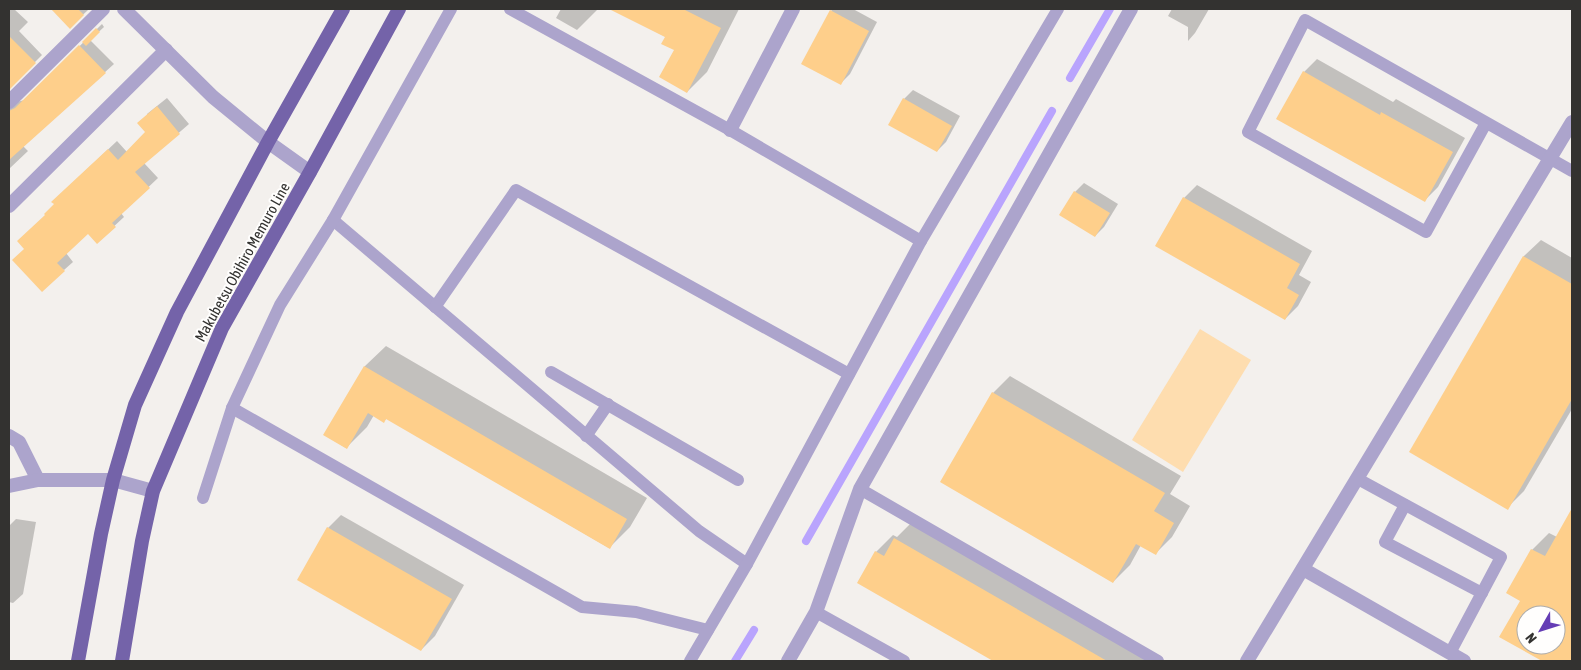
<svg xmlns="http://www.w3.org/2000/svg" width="1581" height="670" viewBox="0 0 1581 670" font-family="'Asap Condensed',sans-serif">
<rect width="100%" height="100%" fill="#f3f0ed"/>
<path fill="#feddaf" d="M 1200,329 L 1251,360 L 1183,472 L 1132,440 Z"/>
<g fill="#0003" fill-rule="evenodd">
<path d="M 9,9 L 14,9 L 28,22 L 19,31 L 42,55 L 12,85 L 9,82 Z"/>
<path d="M 66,9 L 87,9 L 88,10 L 70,27 L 59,15 Z"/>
<path d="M 561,9 L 598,9 L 577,30 L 556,18 Z"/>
<path d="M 612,9 L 739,9 L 707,72 L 687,92 L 676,50 L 666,37 Z"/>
<path d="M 833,9 L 853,9 L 877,22 L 850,74 L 841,83 L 831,11 Z"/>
<path d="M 1172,9 L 1209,9 L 1195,33 L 1188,41 L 1188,27 L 1168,16 Z"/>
<path d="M 102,24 L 104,27 L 90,40 L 114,64 L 23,146 L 28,151 L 9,169 L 9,109 L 16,102 L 25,100 Z"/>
<path d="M 1317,59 L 1393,102 L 1396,99 L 1465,138 L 1438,187 L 1425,200 L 1304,72 Z"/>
<path d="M 913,90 L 960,116 L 946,142 L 937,151 L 904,99 Z"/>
<path d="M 167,98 L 189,124 L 144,163 L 158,178 L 121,213 L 124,217 L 97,242 L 88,232 L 66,253 L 73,262 L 64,270 L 26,249 L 62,193 L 117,141 L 127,152 L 146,132 L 147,114 Z"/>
<path d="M 1084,183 L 1118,204 L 1104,227 L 1095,236 L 1075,192 Z"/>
<path d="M 1197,185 L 1312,251 L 1299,275 L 1311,282 L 1298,306 L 1285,319 L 1184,198 Z"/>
<path d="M 1541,240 L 1572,258 L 1572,409 L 1524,491 L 1507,508 L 1411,451 L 1524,256 Z"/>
<path d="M 386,346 L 647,498 L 630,527 L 609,548 L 387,418 L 384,421 L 374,415 L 367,427 L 346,448 L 325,435 L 365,366 Z"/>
<path d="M 1010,376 L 1181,476 L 1170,494 L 1190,506 L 1172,537 L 1155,554 L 1141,545 L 1130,565 L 1113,582 L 993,393 Z"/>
<path d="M 341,515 L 464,585 L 435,636 L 421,650 L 328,528 Z"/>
<path d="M 1572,518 L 1572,661 L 1544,661 L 1501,637 L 1522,601 L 1532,550 L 1549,533 L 1557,537 L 1563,527 ZM 1526,615 L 1556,615 L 1556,645 L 1526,645 Z"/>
<path d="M 16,519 L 36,522 L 23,594 L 13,603 L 9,602 L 9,526 Z"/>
<path d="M 912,522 L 1153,661 L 995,661 L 858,582 L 876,552 L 893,535 L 897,537 Z"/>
</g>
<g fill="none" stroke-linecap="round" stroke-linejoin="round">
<g stroke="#b9a4fd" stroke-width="8">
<path d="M 1070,78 L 1110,9"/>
<path d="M 806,541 L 1052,111"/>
<path d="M 735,661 L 754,630"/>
</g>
</g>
<g fill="#fecf8b" fill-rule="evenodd">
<path d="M 51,9 L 78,9 L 84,15 L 70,29 Z"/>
<path d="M 609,9 L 683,9 L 721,28 L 687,93 L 659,77 L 674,50 L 661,44 L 665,37 Z"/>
<path d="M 830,10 L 869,31 L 841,85 L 801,64 Z"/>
<path d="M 96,28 L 100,32 L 86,46 L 82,42 Z"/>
<path d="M 9,36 L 36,63 L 9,90 Z"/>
<path d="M 79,45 L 106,73 L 9,160 L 9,111 L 15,108 Z"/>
<path d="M 1303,71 L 1380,115 L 1381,112 L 1453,152 L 1425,202 L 1276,119 Z"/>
<path d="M 903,98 L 952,126 L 937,152 L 888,125 Z"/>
<path d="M 157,106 L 180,134 L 135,172 L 150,188 L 112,223 L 116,227 L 97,244 L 88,234 L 57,263 L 65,271 L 42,292 L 12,260 L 24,249 L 17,241 L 45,215 L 44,214 L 54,204 L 51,202 L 108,149 L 118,160 L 145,132 L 137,123 Z"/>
<path d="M 1074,191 L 1110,213 L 1095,237 L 1059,215 Z"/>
<path d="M 1183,197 L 1300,264 L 1287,288 L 1299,295 L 1285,320 L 1155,246 Z"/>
<path d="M 1523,256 L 1572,284 L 1572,399 L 1508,510 L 1409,452 Z"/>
<path d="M 364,366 L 627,519 L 610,549 L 386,419 L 384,423 L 368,413 L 347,449 L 323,435 Z"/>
<path d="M 992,392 L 1165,493 L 1154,511 L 1174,523 L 1156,555 L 1136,544 L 1113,583 L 940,482 Z"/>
<path d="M 1572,508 L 1572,661 L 1542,661 L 1499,637 L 1520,601 L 1506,593 L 1531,549 L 1545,556 ZM 1526,615 L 1556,615 L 1556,645 L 1526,645 Z"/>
<path d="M 327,527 L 452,599 L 421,651 L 297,580 Z"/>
<path d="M 894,538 L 1107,661 L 993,661 L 857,583 L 875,551 L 884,556 Z"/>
</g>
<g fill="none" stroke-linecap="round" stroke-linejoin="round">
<g stroke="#aca4cc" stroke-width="12">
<path d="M 510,9 L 730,130 L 921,241"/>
<path d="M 1486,123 L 1426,232 L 1248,132 L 1305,20 L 1572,171"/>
<path d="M 333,220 L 699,531 L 747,564"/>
<path d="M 435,307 L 516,190 L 849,374"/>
<path d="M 551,372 L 738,480"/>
<path d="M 232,408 L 582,607 L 636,612 L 708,630"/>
<path d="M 586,436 L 608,404"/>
<path d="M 1358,479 L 1501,557 L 1450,653"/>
<path d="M 860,489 L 1158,661"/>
<path d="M 203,498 L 232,408 L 280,305 L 333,220 L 451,9"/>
<path d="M 1405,505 L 1385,542 L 1482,593"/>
<path d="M 816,612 L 904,661"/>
<path d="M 690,661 L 747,564 L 921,241 L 1058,9"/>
</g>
<g stroke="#aca4cc" stroke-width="14">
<path d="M 124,9 L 213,97 L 268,142 L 310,172"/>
<path d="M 9,102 L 103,9"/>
<path d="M 730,130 L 793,9"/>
<path d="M 9,206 L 166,50"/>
<path d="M 9,436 L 19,442 L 38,480"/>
<path d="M 1303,569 L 1464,661"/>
<path d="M 788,661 L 816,612 L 860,489 L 1131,9"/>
<path d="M 1247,661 L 1572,122"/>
</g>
<path stroke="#aca4cc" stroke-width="14" d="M 9,486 L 38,480 L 113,480 L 153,491"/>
<g stroke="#7463a9" stroke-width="14">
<path d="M 78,661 L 101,534 L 113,480 L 135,405 L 177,312 L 268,142 L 343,9"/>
<path d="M 122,661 L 142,541 L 153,491 L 222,328 L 310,172 L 399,9"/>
</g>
</g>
<g text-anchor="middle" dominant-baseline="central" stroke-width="4" stroke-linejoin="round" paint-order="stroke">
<g font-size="15" fill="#333230" stroke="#fffefd">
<text transform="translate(242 262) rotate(-61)">Makubetsu Obihiro Memuro Line</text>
</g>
</g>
<rect width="1581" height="670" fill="none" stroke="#333230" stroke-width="20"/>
<g transform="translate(1541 630) rotate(231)"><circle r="24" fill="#fffefd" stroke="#adacab"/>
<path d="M0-4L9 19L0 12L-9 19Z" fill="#653db5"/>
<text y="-8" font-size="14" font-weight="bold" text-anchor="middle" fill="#333230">N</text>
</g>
</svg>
